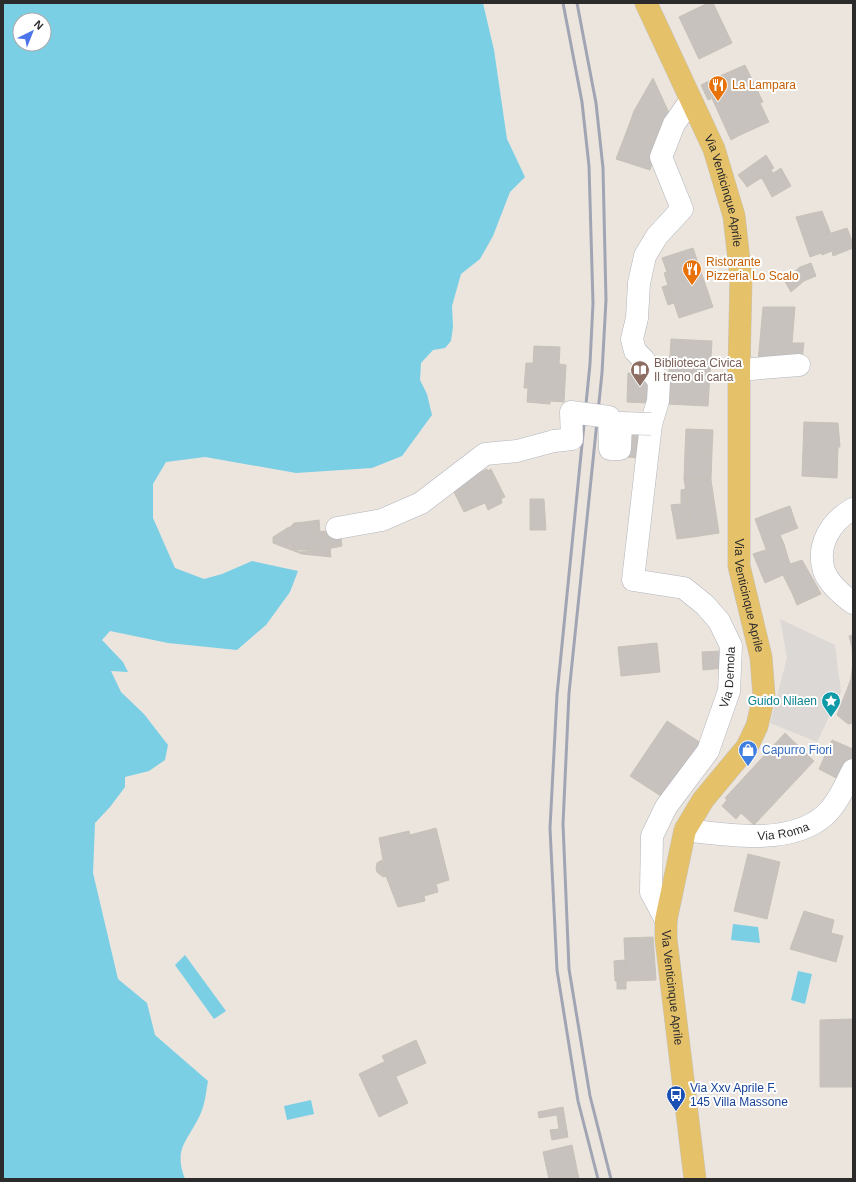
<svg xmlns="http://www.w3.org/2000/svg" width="856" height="1182" viewBox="0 0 856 1182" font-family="Arial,sans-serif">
<rect width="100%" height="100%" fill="#ece5de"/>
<path fill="#dcd8d5" d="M 780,619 L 835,645 L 841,692 L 817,742 L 770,723 L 787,658 Z"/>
<g fill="#7acfe5" fill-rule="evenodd">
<path d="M 3,3 L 483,3 L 494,50 L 507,139 L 525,177 L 510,192 L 493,236 L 480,259 L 461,274 L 452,306 L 453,327 L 451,341 L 445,348 L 433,350 L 421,363 L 420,380 L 427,394 L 432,415 L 402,456 L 372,468 L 296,473 L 205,457 L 166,462 L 153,484 L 153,518 L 175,568 L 204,579 L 222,574 L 252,561 L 298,571 L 290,592 L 266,625 L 237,650 L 168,643 L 110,631 L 102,640 L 123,662 L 128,672 L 111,671 L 121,692 L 144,714 L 168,745 L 165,760 L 149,771 L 125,777 L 125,787 L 110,807 L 95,823 L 93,873 L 118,979 L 147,1003 L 155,1035 L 208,1081 C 206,1092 205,1105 200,1115 C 188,1141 173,1148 185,1179 L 3,1179 ZM 20,20 L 44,20 L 44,44 L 20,44 Z"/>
<path d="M 733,924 L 758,927 L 760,943 L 731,940 Z"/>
<path d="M 185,955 L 226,1011 L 214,1019 L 175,965 Z"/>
<path d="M 798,971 L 812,974 L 805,1004 L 791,1000 Z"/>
<path d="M 311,1100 L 314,1114 L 287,1120 L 284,1106 Z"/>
</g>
<g fill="#c7c2be" stroke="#c7c1b8">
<path d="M 708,3 L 713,3 L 732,43 L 699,59 L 679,17 Z"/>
<path d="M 745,65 L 763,102 L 760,103 L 769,122 L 740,135 L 713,79 Z"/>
<path d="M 653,78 L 669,113 L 664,127 L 634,111 Z"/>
<path d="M 713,79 L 740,135 L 731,140 L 705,83 Z"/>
<path d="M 705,83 L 711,99 L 708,100 L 701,85 Z"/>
<path d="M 634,111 L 664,127 L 660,138 L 629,125 Z"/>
<path d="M 629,125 L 660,138 L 650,170 L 616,159 Z"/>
<path d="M 766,155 L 774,168 L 745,184 L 738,175 Z"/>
<path d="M 781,168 L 791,186 L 772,197 L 763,180 Z"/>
<path d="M 771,170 L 773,173 L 763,180 L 761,178 L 747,187 L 745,184 Z"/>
<path d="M 822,211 L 831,234 L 816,238 L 821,253 L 810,257 L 796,217 Z"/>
<path d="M 847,228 L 853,243 L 853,248 L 833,256 L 832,251 L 822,255 L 816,238 Z"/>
<path d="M 693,248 L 713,307 L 679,318 L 664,273 L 667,272 L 662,258 Z"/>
<path d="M 811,263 L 816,276 L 804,281 L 791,292 L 784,280 L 800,267 Z"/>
<path d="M 668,285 L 674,303 L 668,305 L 662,287 Z"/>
<path d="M 763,307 L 795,307 L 792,343 L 804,343 L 802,359 L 758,362 Z"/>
<path d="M 671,339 L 712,341 L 708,406 L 667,404 Z"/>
<path d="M 534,346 L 560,347 L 559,364 L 566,365 L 564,402 L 550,401 L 550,404 L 527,402 L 528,388 L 524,388 L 526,363 L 533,363 Z"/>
<path d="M 628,373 L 648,374 L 647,403 L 627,402 Z"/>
<path d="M 804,422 L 838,423 L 840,447 L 838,447 L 837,478 L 802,476 Z"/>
<path d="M 686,429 L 713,430 L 712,451 L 685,451 Z"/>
<path d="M 629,432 L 640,433 L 641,458 L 626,457 Z"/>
<path d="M 685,451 L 712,451 L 711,480 L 684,479 Z"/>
<path d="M 487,469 L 488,471 L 491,469 L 505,497 L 486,505 L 485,503 L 471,509 L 460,483 Z"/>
<path d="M 684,479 L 711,480 L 719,533 L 693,537 Z"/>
<path d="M 461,484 L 471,509 L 464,512 L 452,488 Z"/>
<path d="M 685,489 L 693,537 L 677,539 L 671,505 L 681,504 L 681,490 Z"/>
<path d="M 501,499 L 502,503 L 488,510 L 486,505 Z"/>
<path d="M 530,499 L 544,499 L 546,530 L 530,530 Z"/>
<path d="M 790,506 L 796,524 L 787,527 L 781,509 Z"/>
<path d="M 781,509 L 787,527 L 796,524 L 798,528 L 780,535 L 784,544 L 766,549 L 755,519 Z"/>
<path d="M 319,520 L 320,532 L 315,532 L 314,537 L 316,539 L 331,536 L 332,548 L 308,550 L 307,540 L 302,537 L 306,532 L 305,522 Z"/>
<path d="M 305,522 L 306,532 L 302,537 L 307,540 L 308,550 L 295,550 L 287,542 L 286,531 L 294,523 Z"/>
<path d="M 289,527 L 286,537 L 289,546 L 295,550 L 300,552 L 330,548 L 331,557 L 302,554 L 273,543 L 273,537 Z"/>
<path d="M 327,531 L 331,536 L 316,539 L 314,537 L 315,532 Z"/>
<path d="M 340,532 L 342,546 L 332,548 L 331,536 Z"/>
<path d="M 784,544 L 790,564 L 802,560 L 814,581 L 792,593 L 783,575 L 765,583 L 753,554 Z"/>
<path d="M 814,581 L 821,594 L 797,605 L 792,593 Z"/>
<path d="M 853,635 L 853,723 L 848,724 L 837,715 L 851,679 L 853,663 L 852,647 L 849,636 Z"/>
<path d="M 657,643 L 660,672 L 621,676 L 618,647 Z"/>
<path d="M 722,651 L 724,668 L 703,670 L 702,652 Z"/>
<path d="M 667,721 L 701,743 L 664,798 L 630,776 Z"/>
<path d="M 785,733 L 814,761 L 754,825 L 725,798 Z"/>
<path d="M 832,740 L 853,749 L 853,759 L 842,781 L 819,769 Z"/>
<path d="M 727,800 L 741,813 L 736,819 L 722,806 Z"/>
<path d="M 436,828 L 449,880 L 436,884 L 438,892 L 424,896 L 425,901 L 398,907 L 386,876 L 379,838 L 409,831 L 410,835 Z"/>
<path d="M 748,854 L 780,862 L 767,919 L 734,911 Z"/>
<path d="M 382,860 L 386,876 L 383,877 L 377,872 L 376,868 L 377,863 Z"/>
<path d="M 804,911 L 834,920 L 831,933 L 843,936 L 836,962 L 790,949 Z"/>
<path d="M 653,937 L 656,980 L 626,981 L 624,938 Z"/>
<path d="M 625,960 L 626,981 L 615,981 L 614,961 Z"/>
<rect x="617" y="981" width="9" height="8"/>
<path d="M 853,1019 L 853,1087 L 820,1087 L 820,1020 Z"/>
<path d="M 416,1040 L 426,1063 L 395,1077 L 388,1060 L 385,1062 L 382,1056 Z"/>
<path d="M 388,1060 L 408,1103 L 379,1117 L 359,1074 Z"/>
<path d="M 563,1107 L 568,1137 L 552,1140 L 550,1130 L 559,1129 L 557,1115 L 539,1118 L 538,1112 Z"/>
<path d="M 572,1145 L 579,1179 L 549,1179 L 543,1152 Z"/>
</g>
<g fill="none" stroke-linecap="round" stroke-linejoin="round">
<defs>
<g id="minor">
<path d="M 739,370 L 799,365"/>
<path d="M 853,509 C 831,521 816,545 824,571 C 829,584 842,595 853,603"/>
<path d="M 337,528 L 382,520 L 421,503 L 485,454 L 517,451 L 554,441"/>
<path id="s1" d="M 685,830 C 727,835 791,846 825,815 C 838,803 845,785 853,770"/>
<path id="s2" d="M 666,920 L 651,892 L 652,836 L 666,807 L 708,751 L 729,691 L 731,646 L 719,621 L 705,605 L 684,588 L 633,580 L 651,424 L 658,401 L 659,382 L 644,360 L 635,351 L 632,339 L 637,318 L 639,283 L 645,256 L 657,236 L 682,209 L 661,157 L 674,124 L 691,100"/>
</g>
<g id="major">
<path id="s3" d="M 646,3 L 714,149 L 734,216 L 741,278 L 739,370 L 739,566 L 761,657 L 764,696 L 757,726 L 747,747 L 703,800 L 685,830 L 666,920 L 666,939 L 695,1179"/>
</g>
</defs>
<use href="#minor" stroke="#b2b5bd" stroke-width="23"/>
<use href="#major" stroke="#c4c4c4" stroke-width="23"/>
<use href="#minor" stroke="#fff" stroke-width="22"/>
<use href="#major" stroke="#e5c16a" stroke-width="22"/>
<g stroke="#a1a5b3" stroke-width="3">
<path d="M 563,3 L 582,102 L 589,166 L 593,303 L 590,364 L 557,695 L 550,828 L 557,970 L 578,1101 L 598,1179"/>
<path d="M 577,3 L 596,103 L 603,168 L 606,300 L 602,373 L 569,693 L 563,824 L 569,969 L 590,1096 L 611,1179"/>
</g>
<defs>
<path id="minor-bridge" d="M 554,441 L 572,439 L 571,412 L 609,417 L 610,449 L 620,449 L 621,423 L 651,424"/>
</defs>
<use href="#minor-bridge" stroke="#b2b5bd" stroke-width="23" stroke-linecap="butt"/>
<use href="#minor-bridge" stroke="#fff" stroke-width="22"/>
</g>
<defs>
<symbol id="restaurant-pin" viewBox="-11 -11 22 30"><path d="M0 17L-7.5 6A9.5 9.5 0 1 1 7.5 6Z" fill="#e8710a" stroke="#fff"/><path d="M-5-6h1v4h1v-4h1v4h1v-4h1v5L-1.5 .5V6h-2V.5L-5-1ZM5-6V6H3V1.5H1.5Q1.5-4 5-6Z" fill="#fff"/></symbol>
<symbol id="library-pin" viewBox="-11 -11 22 30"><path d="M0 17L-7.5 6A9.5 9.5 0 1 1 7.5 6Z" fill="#8d6e63" stroke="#fff"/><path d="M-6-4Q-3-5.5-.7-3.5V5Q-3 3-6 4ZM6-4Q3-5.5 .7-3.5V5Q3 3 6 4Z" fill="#fff"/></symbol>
<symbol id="sight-pin" viewBox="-11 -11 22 30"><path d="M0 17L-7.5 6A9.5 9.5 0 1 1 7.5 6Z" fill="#0f9aa8" stroke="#fff"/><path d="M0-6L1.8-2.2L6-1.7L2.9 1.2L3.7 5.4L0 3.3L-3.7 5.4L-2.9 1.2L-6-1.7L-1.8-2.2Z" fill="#fff"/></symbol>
<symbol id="shop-pin" viewBox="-11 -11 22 30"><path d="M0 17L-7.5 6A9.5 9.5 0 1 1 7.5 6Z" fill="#3f7fe0" stroke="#fff"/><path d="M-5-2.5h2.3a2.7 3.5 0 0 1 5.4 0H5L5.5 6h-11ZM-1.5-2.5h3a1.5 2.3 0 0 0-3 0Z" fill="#fff"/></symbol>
<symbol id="bus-pin" viewBox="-11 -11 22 30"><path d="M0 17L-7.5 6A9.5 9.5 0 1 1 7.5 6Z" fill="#1a4fb4" stroke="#fff"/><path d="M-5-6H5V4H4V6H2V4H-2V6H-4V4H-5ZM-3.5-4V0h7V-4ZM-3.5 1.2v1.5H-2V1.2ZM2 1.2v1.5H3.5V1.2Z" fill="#fff"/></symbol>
</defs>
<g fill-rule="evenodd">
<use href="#restaurant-pin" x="707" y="74" width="22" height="30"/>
<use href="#restaurant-pin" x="681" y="258" width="22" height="30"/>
<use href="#library-pin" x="629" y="359" width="22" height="30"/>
<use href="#sight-pin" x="820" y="690" width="22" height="30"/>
<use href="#shop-pin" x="737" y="739" width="22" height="30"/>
<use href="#bus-pin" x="665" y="1084" width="22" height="30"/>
</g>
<g text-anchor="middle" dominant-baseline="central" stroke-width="4" stroke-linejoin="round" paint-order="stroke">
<g font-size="12" fill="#c56008" stroke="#fff" text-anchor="start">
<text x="732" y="85">La Lampara</text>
<text x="706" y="262">Ristorante<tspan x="706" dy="14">Pizzeria Lo Scalo</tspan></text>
</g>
<g font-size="12" fill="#2b2b2b" stroke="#fff">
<text stroke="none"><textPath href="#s3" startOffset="204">Via Venticinque Aprile</textPath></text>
<text stroke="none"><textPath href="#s3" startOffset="612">Via Venticinque Aprile</textPath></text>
<text stroke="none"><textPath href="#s2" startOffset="267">Via Demola</textPath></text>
<text stroke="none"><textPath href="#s1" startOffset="99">Via Roma</textPath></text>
<text stroke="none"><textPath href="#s3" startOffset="1032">Via Venticinque Aprile</textPath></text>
</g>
<g font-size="12" fill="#785e54" stroke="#fff" text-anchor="start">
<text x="654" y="363">Biblioteca Civica<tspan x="654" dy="14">Il treno di carta</tspan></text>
</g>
<g font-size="12" fill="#0d838f" stroke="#fff" text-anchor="end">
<text x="817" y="701">Guido Nilaen</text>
</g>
<g font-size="12" fill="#366cbe" stroke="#fff" text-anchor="start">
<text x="762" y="750">Capurro Fiori</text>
</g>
<g font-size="12" fill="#164399" stroke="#fff" text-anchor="start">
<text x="690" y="1088">Via Xxv Aprile F.<tspan x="690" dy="14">145 Villa Massone</tspan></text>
</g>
</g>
<rect width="856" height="1182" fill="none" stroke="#2b2b2b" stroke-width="8"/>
<g transform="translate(32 32) rotate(43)"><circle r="19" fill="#ffffff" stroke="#aaaaaa"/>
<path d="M0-3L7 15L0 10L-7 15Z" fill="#4c74eb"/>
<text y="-6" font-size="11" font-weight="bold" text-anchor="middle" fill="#2b2b2b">N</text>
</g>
</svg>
